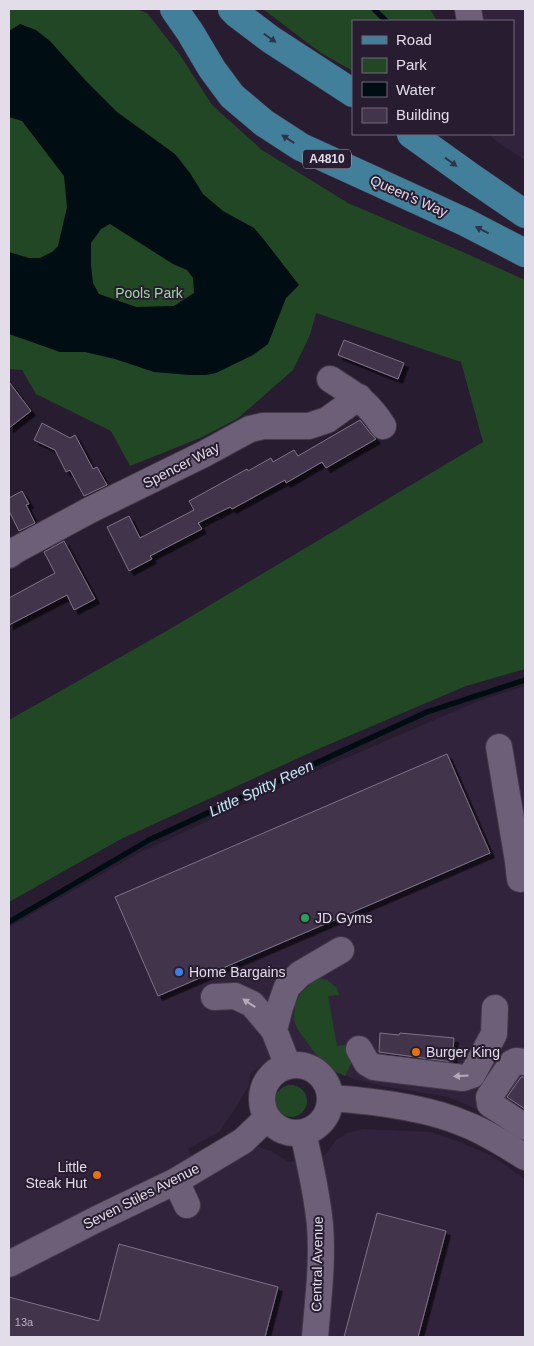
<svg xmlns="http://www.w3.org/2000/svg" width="534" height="1346" viewBox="0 0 534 1346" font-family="Arial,sans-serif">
<defs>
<filter id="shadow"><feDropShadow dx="4.5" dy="4.5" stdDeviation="0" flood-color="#0009"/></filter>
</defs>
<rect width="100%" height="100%" fill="#281c30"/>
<g fill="#32233c">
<path d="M 476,9 L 525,9 L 525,160 L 492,138 L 491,134 L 513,134 L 513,21 L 478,21 Z"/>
<path d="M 525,686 L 525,1138 L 470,1106 L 448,1097 L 377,1085 L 354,1079 L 336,1072 L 319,1062 L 295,1055 L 266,1062 L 251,1073 L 248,1087 L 233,1112 L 219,1132 L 188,1149 L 200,1174 L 245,1152 L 258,1147 L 271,1151 L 289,1162 L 325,1155 L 336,1140 L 347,1133 L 363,1129 L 430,1132 L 462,1143 L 494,1157 L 525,1179 L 525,1337 L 9,1337 L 9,927 L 139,853 L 316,771 L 481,700 Z"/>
</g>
<g fill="#224724">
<path d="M 9,9 L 136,9 L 147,13 L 180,55 L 212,105 L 262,150 L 348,203 L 463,252 L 525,280 L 525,669 L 466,686 L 316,750 L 121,839 L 9,902 L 9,720 L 170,629 L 483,442 L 461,362 L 316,313 L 310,335 L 293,370 L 237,419 L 200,438 L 130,466 L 111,431 L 36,394 L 22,370 L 9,369 Z"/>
<path d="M 263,9 L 430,9 L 437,21 L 353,21 L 353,71 L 321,53 Z"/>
<path d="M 319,978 L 327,980 L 337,988 L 339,995 L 328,996 L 337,1046 L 350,1044 L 353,1060 L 345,1076 L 330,1069 L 314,1052 L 298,1030 L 294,1020 L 295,1005 L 300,994 L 310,985 L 307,980 Z"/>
<circle cx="291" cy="1101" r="16"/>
</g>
<path fill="#000d13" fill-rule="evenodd" d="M 20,24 L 36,30 L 50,41 L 86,81 L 117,112 L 175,154 L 190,173 L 203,194 L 223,211 L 254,228 L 265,241 L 299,285 L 286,298 L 268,344 L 253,355 L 216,373 L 206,375 L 190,375 L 154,372 L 115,359 L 85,352 L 60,352 L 9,334 L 9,252 L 29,258 L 40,258 L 52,252 L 58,246 L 67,207 L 64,176 L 22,121 L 9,117 L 9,31 ZM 110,224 L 173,264 L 187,270 L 193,278 L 194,293 L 174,306 L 136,307 L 99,294 L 93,283 L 91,265 L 91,243 L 101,229 Z"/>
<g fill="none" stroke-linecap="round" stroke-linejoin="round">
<g stroke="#000d13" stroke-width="5.5">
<path d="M 374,9 L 386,21"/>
<path d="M 9,922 L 149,840 L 427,712 L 525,680"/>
</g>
</g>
<g fill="#42354b" stroke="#7f7189" filter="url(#shadow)">
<path d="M 344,340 L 404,363 L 398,379 L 338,355 Z"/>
<path d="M 9,382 L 31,411 L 9,428 Z"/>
<path d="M 360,420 L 371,434 L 376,439 L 326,468 L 322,462 L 286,483 L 285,480 L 232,509 L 230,507 L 198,523 L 202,529 L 150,556 L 152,559 L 129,571 L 107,527 L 129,516 L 140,538 L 194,510 L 189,501 L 247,469 L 248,471 L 271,458 L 273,462 L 294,450 L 298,456 Z"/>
<path d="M 42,423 L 70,438 L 75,435 L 93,469 L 97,467 L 107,485 L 84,496 L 70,470 L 66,472 L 55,450 L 34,440 Z"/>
<path d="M 22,491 L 29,504 L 26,505 L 35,523 L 19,531 L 9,511 L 9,498 Z"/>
<path d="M 64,541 L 95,599 L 74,610 L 67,595 L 9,625 L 9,598 L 55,573 L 44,552 Z"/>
<path d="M 447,754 L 490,853 L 158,996 L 115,897 Z"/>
<path d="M 380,1033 L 399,1035 L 400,1033 L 454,1038 L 452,1062 L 379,1052 Z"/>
<path d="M 521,1077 L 525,1077 L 525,1109 L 507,1097 Z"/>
<path d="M 377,1213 L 446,1231 L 418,1337 L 344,1337 Z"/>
<path d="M 119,1244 L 278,1287 L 265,1337 L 9,1337 L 9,1297 L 99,1321 Z"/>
</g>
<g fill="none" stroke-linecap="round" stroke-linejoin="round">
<defs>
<g id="minor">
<path d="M 468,9 L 470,21"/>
<path d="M 330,379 C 355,395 367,401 383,426"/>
<path d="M 9,555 L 16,550 L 90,510 L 204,454 L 250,429 L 263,426 L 309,426 L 327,420 L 359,397"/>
<path d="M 499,747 L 518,861 L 520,879"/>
<path d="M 214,997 L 235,996 L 252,1004 L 274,1030"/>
<path d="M 359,1049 L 367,1063 L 374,1067 L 463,1078 L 472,1075 L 494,1034 L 495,1008"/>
<path d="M 525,1062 L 516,1061 L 512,1063 L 489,1097 L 490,1104 L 493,1106 L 525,1127"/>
<circle cx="296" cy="1099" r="34"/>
<path d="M 288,1066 L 274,1030 L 280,1007 L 287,987 L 300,974 L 341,950"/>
<path d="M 331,1098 C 373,1101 426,1107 465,1124 C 486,1132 506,1145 525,1157"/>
<path d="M 303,1133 C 310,1163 317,1194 320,1225 C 323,1262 318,1300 315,1337"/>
<path d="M 176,1181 L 187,1205"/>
<path d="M 9,1264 L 97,1219 L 176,1181 L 243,1141 L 267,1118"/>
</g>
<g id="major">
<path d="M 174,9 L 190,32 L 212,69 L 232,96 L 264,123 L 301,147 L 465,222 L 525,253"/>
<path d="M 232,9 L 237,14 L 270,39 L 353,93"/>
<path d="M 411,134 L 471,177 L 525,214"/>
</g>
</defs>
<use href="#minor" stroke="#43394a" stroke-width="28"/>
<use href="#major" stroke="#43394a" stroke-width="29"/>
<use href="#minor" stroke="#6d5f77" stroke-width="26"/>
<use href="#major" stroke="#427f9a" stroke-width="28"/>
</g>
<defs><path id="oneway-solid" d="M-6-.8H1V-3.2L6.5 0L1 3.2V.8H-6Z" transform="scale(1.25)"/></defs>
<g fill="#2e354a">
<use href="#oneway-solid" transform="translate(270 38) rotate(35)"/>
<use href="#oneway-solid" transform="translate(288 139) rotate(-147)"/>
<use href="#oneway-solid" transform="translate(451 162) rotate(36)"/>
<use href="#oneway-solid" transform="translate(482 230) rotate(-153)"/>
</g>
<g fill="#b4aabb">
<use href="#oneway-solid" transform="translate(249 1003) rotate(-147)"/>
<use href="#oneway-solid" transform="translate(461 1076) rotate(176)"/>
</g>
<circle fill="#2e9e5b" stroke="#281c30" stroke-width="2" cx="305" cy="918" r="5"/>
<circle fill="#3f7fe0" stroke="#281c30" stroke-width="2" cx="179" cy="972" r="5"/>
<g fill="#e8710a" stroke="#281c30" stroke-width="2">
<circle cx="416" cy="1052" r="5"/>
<circle cx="97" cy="1175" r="5"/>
</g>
<g text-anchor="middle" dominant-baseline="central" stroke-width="4" stroke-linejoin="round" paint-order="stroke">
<g font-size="11" fill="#bbb2c2">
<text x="24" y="1322">13a</text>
</g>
<rect fill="#281c30" stroke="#aba2b2" stroke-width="1" x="303" y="149.5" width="48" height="19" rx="4"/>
<g font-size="12" font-weight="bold" fill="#e3dce9">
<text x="327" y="159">A4810</text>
</g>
<g font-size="14" fill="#e3dce9" stroke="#281c30">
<text transform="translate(409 196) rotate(24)">Queen's Way</text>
<text transform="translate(181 465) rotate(-27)">Spencer Way</text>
<text transform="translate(141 1196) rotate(-27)">Seven Stiles Avenue</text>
<text transform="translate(317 1264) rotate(-89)">Central Avenue</text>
</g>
<g font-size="14" fill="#97db99" stroke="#281c30">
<text x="149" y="293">Pools Park</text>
</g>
<g font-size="14" fill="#e3dce9" stroke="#281c30" text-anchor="start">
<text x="315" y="918">JD Gyms</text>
<text x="189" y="972">Home Bargains</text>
<text x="426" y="1052">Burger King</text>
<text x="87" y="1167" text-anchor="end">Little<tspan x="87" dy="16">Steak Hut</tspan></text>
</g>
<g font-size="15" font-style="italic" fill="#c3ecf8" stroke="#281c30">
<text transform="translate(261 788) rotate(-25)">Little Spitty Reen</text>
</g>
</g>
<rect width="534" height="1346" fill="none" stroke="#e3dce9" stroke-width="20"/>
<rect x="352" y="20" width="162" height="115" fill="#281c30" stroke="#73697a"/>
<rect x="362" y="36" width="25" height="8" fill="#427f9a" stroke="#73697a"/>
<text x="396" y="45" font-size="15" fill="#e3dce9">Road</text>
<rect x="362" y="58" width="25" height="15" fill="#224724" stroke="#73697a"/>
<text x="396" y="70" font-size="15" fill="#e3dce9">Park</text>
<rect x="362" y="82" width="25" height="15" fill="#000d13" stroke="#73697a"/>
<text x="396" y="95" font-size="15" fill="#e3dce9">Water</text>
<rect x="362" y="108" width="25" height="15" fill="#42354b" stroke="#73697a"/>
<text x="396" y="120" font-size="15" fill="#e3dce9">Building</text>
</svg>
